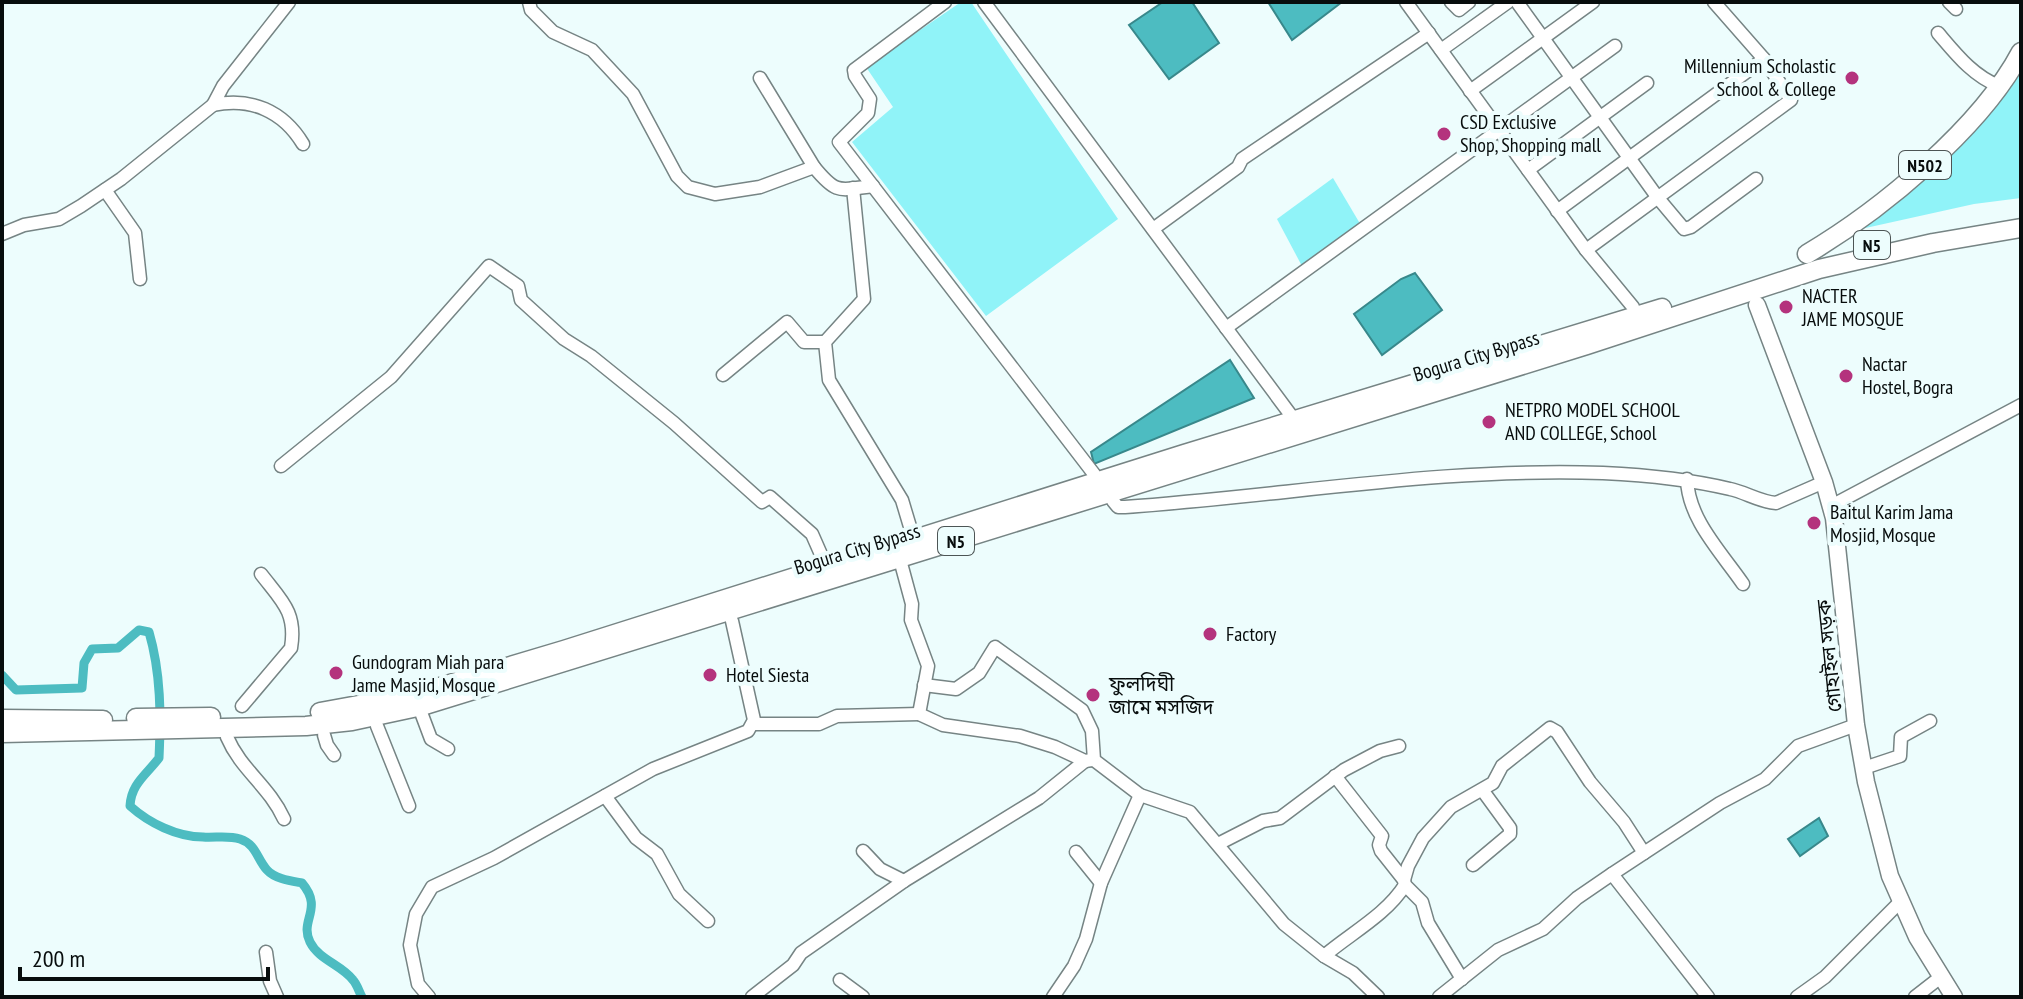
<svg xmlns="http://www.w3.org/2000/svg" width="2023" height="999" viewBox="0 0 2023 999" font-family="'PT Sans Narrow','Noto Sans Bengali',sans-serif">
<rect width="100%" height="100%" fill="#edfdfd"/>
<g fill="#90f3f8">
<path d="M 961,2 L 971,2 L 1118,219 L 986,316 L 852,142 L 893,107 L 866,67 Z"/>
<path d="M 2021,69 L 2021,198 L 1974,204 L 1861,229 C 1916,184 1987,132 2021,69 Z"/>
<path d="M 1333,178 L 1362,227 L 1303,268 L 1277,219 Z"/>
</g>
<g fill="#4dbcc1" stroke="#38888b" stroke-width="2">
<path d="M 1163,2 L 1192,2 L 1219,43 L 1169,79 L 1129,25 Z"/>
<path d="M 1268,2 L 1342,2 L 1292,40 Z"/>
<path d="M 1415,273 L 1442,310 L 1382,355 L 1354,314 L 1401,279 Z"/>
<path d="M 1230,360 L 1254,398 L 1094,464 L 1091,452 Z"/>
<path d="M 1819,818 L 1828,836 L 1800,856 L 1788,839 Z"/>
</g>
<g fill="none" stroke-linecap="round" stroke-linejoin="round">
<path stroke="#4dbcc1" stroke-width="9" d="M 2,675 L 16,690 L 82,688 L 84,663 L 92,649 L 118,648 L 139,630 L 149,632 C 161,673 161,716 159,758 C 146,775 131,784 130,806 C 149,823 177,837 203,837 C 215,838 228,835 240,839 C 256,844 257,859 267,870 C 275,879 291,881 302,883 C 324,909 299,920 310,942 C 319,960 342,965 353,980 C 357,984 359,992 362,997"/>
<defs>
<g id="minor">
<path d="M 289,2 L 223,86 L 213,105 C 251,97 283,111 303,144"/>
<path d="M 529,2 L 531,10 L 553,32 L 592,50 L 633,94 L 677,176 L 688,187 L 715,194 L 760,187 L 814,167 C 837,195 839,190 873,186"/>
<path d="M 945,2 L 854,70 L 855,76 L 870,99 L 868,113 L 839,142 L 1094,474"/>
<path d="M 984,2 L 1290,414"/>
<path d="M 1406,2 L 1586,250 L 1633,307"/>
<path d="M 1451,2 L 1459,10 L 1469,2"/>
<path d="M 1517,2 L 1658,198 L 1684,229 L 1691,227 L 1756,179"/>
<path d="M 1949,2 L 1956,9"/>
<path d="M 1938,33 C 1956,54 1973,76 1999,86"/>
<path d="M 1441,50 L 1508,2"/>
<path d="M 760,78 L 814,167"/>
<path d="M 1470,91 L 1593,2"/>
<path d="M 1528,170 L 1647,83"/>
<path d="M 853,188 L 864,299 L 825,342 L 829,380 L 902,500 L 911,530"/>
<path d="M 105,190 L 135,233 L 140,279"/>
<path d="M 1557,211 L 1764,59"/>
<path d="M 1153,229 L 1238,167 L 1242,159 L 1429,33"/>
<path d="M 2,234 L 24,225 L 59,219 L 81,206 L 121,179 L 213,105"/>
<path d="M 1586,250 L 1791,100 L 1764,59 L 1714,2"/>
<path d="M 1226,328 L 1615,46"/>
<path d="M 723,375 L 787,322 L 804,342 L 825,342"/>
<path d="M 281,466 L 391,377 L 489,266 L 518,286 L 521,300 L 564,339 L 591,356 L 674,423 L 762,502 L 770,497 L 812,534 L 823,559"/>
<path d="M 1687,479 C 1688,519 1721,552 1743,584"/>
<path d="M 1113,501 L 1118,507 L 1125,507 C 1284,496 1443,467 1603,473 C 1646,475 1688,479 1730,489 C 1745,492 1760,502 1776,503 L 1824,482"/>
<path d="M 1831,506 L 2021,405"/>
<path d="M 902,567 L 912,604 L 911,620 L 928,666 L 919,714 L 943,725 L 1020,736 L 1055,747 L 1085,761 L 1092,760"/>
<path d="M 924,685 L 956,689 L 979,673 L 995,647 L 1082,710 L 1092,731 L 1094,760 L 1140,795 L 1190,812 L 1284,924 L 1324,956 L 1353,973 L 1378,997"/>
<path d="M 242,706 L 291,648 C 297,612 281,600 261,574"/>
<path d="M 422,715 L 431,739 L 448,749"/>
<path d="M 753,724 L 819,724 L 837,716 L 919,714"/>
<path d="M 377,726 L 409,806"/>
<path d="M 324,735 L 327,745 L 334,755"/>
<path d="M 227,737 C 241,770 269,786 284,819"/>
<path d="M 1864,768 L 1900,756 L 1901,737 L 1930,721"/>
<path d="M 1335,776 L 1382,836 L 1379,845 L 1381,851 L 1404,880 L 1405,885 L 1422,902 L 1428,923 L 1462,979"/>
<path d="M 605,796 L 636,838 L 657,854 L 679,894 L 708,921"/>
<path d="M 1218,844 L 1263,821 L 1280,818 L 1344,770 L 1380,751 L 1399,746"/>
<path d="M 863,851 L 880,869 L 904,881"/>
<path d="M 1076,852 L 1101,883"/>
<path d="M 1473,865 L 1510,834 L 1510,828 L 1483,791"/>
<path d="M 1612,874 L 1708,997"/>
<path d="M 1404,880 L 1408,866 L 1423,838 L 1451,807 L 1493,783 L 1502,766 L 1550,728 L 1557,732 L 1590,782 L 1624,822 L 1644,853"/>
<path d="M 266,952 L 270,981 L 277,997"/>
<path d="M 1324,956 C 1351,933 1386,915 1405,885"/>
<path d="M 840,980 L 863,997"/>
<path d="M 429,997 L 418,984 L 410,945 L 416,914 L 432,887 L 494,858 L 653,769 L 748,731 L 754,720 L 732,621"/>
<path d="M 752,997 L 793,965 L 801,953 L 904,881 L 1039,798 L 1085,761"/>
<path d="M 1053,997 L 1074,966 L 1086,939 L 1101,883 L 1140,795"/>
<path d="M 1439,997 L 1498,950 L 1543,929 L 1577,898 L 1612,874 L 1720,803 L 1765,779 L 1798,746 L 1856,725"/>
<path d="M 1797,997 L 1825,977 L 1900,902"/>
<path d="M 1915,997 L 1942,976"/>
</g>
<path id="major" d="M 1757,305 L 1824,482 L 1834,518 L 1856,725 L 1866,782 L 1890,876 L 1917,937 L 1954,997"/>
<g id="highway">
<path d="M 1807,254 C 1881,210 1981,128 2021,52"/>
<path d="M 320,712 L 413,695 L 564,650 L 1184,454 L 1662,308"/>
<path d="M 136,718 L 211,717"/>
<path d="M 2,719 L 103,720"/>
<path d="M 2,733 L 306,726 L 352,721 L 422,706 L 1587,345 L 1819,269 L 1933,243 L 2021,228"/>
</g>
</defs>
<use href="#minor" stroke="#768484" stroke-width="15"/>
<use href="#major" stroke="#768484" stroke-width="19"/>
<use href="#highway" stroke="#768484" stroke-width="21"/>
<use href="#minor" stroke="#fff" stroke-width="12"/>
<use href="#major" stroke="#fff" stroke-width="16"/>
<use href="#highway" stroke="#fff" stroke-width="18"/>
</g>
<g fill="#b4337d" stroke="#edfdfd" stroke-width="3">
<circle cx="1852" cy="78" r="8"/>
<circle cx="1444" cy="134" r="8"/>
<circle cx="1786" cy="307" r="8"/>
<circle cx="1846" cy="376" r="8"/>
<circle cx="1489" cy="422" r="8"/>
<circle cx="1814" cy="523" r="8"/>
<circle cx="1210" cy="634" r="8"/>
<circle cx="336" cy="673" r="8"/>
<circle cx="710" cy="675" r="8"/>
<circle cx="1093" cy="695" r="8"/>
</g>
<g text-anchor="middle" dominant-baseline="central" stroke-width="8" stroke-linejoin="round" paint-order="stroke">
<g fill="#edfdfd" stroke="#4d5555" stroke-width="2">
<rect x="1899" y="151" width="52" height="28" rx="6"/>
<rect x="1854" y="231" width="36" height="28" rx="6"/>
<rect x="938" y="527" width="36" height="28" rx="6"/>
</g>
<g font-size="18" font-weight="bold" fill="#080d0d">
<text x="1925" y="165">N502</text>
<text x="1872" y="245">N5</text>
<text x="956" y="541">N5</text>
</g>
<g font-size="20" fill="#080d0d" stroke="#edfdfd" text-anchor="start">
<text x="1836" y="66" text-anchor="end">Millennium Scholastic<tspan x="1836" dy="23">School &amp; College</tspan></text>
<text x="1460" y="122">CSD Exclusive<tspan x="1460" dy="23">Shop, Shopping mall</tspan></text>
<text x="1802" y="296">NACTER<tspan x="1802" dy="23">JAME MOSQUE</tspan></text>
<text x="1862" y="364">Nactar<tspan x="1862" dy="23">Hostel, Bogra</tspan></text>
<text x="1505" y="410">NETPRO MODEL SCHOOL<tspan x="1505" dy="23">AND COLLEGE, School</tspan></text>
<text x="1830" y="512">Baitul Karim Jama<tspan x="1830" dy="23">Mosjid, Mosque</tspan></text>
<text x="1226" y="634">Factory</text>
<text x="352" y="662">Gundogram Miah para<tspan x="352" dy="23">Jame Masjid, Mosque</tspan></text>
<text x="726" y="675">Hotel Siesta</text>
<text x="1109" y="684">ফুলদিঘী<tspan x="1109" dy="23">জামে মসজিদ</tspan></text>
</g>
<g font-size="20" fill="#080d0d" stroke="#edfdfd">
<text transform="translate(1476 356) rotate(-17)">Bogura City Bypass</text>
<text transform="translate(857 549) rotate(-17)">Bogura City Bypass</text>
<text transform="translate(1829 656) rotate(-96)">গোহাইল সড়ক</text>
</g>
</g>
<rect width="2023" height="999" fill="none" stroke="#080d0d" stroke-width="8"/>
<path d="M20 967v12h248v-12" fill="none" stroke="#080d0d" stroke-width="4"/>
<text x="32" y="967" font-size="24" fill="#080d0d" stroke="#edfdfd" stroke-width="6" paint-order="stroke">200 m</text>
</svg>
